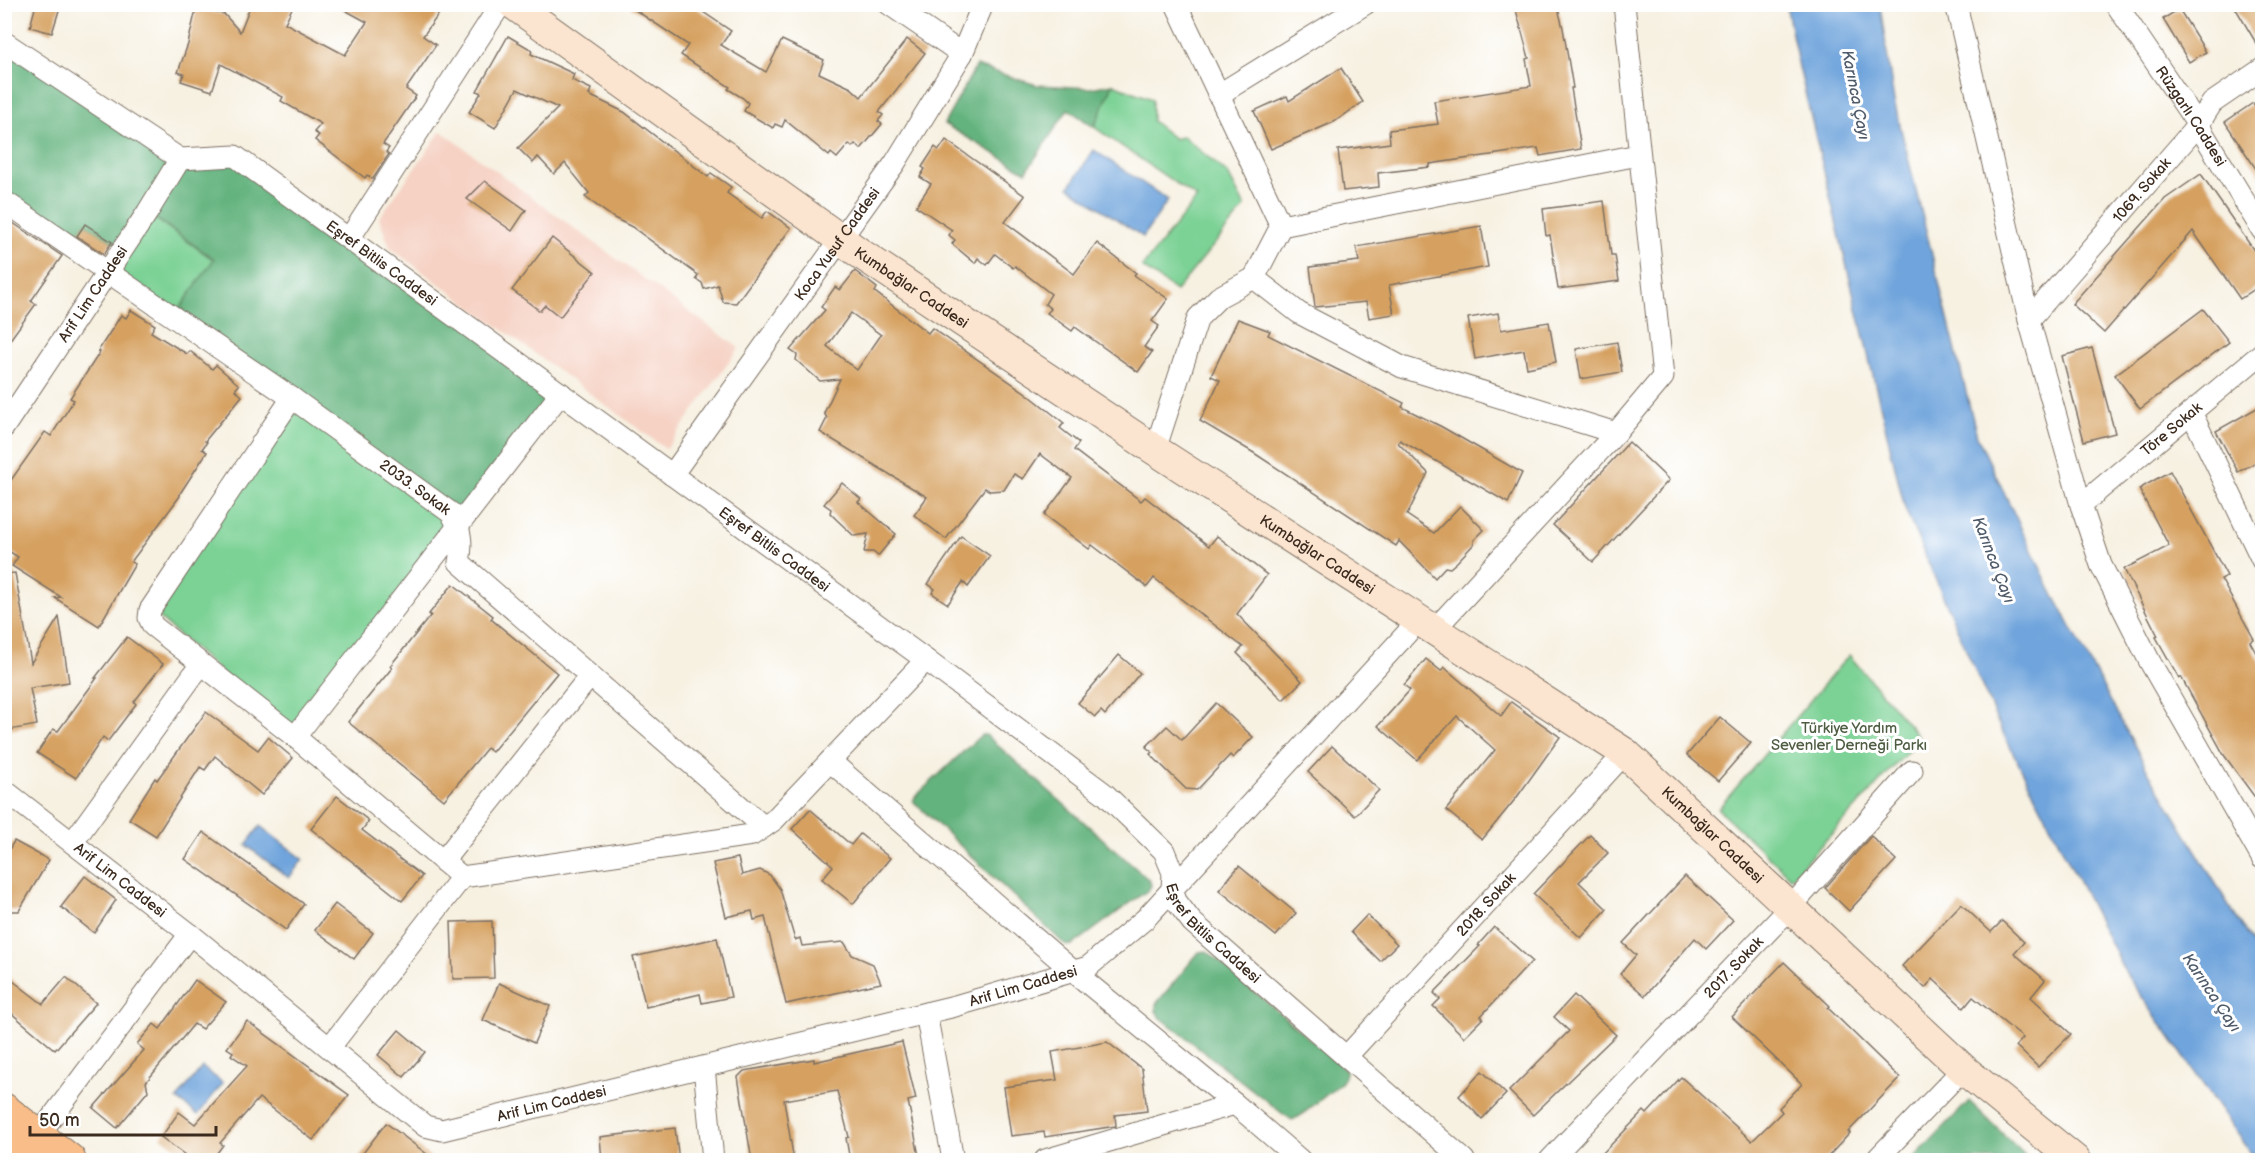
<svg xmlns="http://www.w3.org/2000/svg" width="2267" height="1165" viewBox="0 0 2267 1165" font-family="'Balsamiq Sans',sans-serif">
<rect width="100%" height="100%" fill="#fff"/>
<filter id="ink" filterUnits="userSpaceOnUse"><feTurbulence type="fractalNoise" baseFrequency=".0167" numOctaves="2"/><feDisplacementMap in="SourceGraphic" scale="12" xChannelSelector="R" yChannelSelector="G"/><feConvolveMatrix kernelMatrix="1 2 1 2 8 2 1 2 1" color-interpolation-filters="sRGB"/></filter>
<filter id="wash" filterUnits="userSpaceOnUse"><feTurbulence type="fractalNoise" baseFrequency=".008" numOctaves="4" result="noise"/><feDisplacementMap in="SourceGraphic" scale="24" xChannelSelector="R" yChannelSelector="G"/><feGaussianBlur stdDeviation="1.35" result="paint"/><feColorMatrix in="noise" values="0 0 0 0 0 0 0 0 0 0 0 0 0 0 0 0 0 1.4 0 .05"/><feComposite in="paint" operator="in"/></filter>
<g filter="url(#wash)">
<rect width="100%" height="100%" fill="#f7f1e2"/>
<path fill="#f6d2c4" d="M 441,131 L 739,348 L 666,449 L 390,248 L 379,218 Z"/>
<g fill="#7bd195" stroke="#5b7e5a" stroke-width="1.5">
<path d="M 1113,84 L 1152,99 L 1152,121 L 1175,139 L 1183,136 L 1228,174 L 1245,207 L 1176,291 L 1142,267 L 1197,198 L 1094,127 Z"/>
<path d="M 147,213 L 214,260 L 174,317 L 107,271 Z"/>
<path d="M 292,398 L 458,524 L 295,737 L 150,610 Z"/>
<path d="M 1849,655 L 1920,738 L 1791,878 L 1718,809 Z"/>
</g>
<g fill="#64b37e" stroke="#506e4e" stroke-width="1.5">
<path d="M 4,42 L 180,159 L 235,156 L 561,393 L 458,524 L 174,317 L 214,259 L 148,213 L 122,248 L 85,224 L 70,247 L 5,201 Z"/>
<path d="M 976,66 L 1037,85 L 1090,88 L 1113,84 L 1094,127 L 1068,109 L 1026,172 L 944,124 Z"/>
<path d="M 981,735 L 986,735 L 1150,881 L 1151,886 L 1148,890 L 1074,944 L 1068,946 L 1062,942 L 913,801 L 915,797 Z"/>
<path d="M 1207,951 L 1346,1070 L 1345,1077 L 1341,1083 L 1300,1116 L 1292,1120 L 1283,1114 L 1160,1017 L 1156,1011 L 1156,1004 L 1199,952 Z"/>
<path d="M 1969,1101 L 2030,1160 L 1912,1160 Z"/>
</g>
<g fill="#6fa4dc" stroke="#55677d" stroke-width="1.5">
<path d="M 1786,5 L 1880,5 L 1894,101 L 1977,436 L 2049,586 L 2153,780 L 2262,960 L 2262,1160 L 2256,1160 L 2126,974 L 1998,723 L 1905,509 L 1798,63 Z"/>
<path d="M 1094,150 L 1168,200 L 1143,237 L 1069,187 Z"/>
<path d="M 260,826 L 303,859 L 289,878 L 246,845 Z"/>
<path d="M 202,1067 L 223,1083 L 198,1115 L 177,1099 Z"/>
</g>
<g id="blocks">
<g fill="#d6a160" fill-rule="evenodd">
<path d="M 36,4 L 61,4 L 52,33 L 30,27 Z"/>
<path d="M 251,4 L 294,4 L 285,23 L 345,55 L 367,22 L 334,4 L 446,4 L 423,36 L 436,45 L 406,89 L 416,96 L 383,144 L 389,148 L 386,152 L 389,154 L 373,179 L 367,175 L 365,178 L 315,140 L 319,135 L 314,132 L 321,124 L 281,101 L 283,97 L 221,64 L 212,91 L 181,81 L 184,74 L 178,72 L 188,44 L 196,9 L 224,14 L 240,32 Z"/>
<path d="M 626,4 L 691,4 L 731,31 L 721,45 L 766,72 L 782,40 L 824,60 L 819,73 L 851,88 L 861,97 L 907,39 L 925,53 L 879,112 L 883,115 L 878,121 L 882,124 L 861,149 L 855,144 L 852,147 L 849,144 L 837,158 L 831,153 L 829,156 L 785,120 L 782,127 L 775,124 L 773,128 L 744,111 L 748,103 L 743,98 L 728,89 L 730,87 L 681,55 L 688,45 Z"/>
<path d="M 1536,4 L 1557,4 L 1563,28 L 1573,88 L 1571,88 L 1581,149 L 1540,156 L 1538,148 L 1430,164 L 1430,167 L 1378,173 L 1379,187 L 1343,191 L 1338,150 L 1390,143 L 1389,130 L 1438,124 L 1434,101 L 1531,86 L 1526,59 L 1529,58 L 1516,10 Z"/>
<path d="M 2233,4 L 2255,4 L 2262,16 L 2262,53 Z"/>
<path d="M 2179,9 L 2206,52 L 2189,62 L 2163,19 Z"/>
<path d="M 508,36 L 532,50 L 531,54 L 574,74 L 572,80 L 591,89 L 589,95 L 624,112 L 708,177 L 711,173 L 731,187 L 727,193 L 762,218 L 767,211 L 791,228 L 736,303 L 723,302 L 718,285 L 704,289 L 702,283 L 696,279 L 698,275 L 632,227 L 614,218 L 585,197 L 589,193 L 565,163 L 554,174 L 538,157 L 533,163 L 518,148 L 558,108 L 517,89 L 495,128 L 469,112 L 481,93 L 477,91 Z"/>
<path d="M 1341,68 L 1363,102 L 1334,122 L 1271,149 L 1254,111 L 1287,96 L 1289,101 Z"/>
<path d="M 2253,103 L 2262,117 L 2262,178 L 2225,122 Z"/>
<path d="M 946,140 L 1025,196 L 1005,222 L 1074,274 L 1097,243 L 1136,273 L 1134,275 L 1168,299 L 1152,321 L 1159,326 L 1144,347 L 1152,352 L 1138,372 L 1075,327 L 1072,331 L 1047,313 L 1051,309 L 1045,304 L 1051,294 L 1015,266 L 1013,268 L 995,254 L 987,265 L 978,258 L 975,263 L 952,244 L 955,240 L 949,235 L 952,230 L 916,206 L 931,184 L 920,177 L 925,169 L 922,167 L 935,147 L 939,150 Z"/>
<path d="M 2201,174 L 2262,262 L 2262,284 L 2240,299 L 2193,231 L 2104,333 L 2072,304 L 2165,199 Z"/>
<path d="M 485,181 L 526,210 L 512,231 L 467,199 Z"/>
<path d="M 1604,201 L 1611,255 L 1615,255 L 1619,281 L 1558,289 L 1550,235 L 1546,236 L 1543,209 Z"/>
<path d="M 4,217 L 62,256 L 31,301 L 36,304 L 4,348 Z"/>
<path d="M 85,224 L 112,242 L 104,254 L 77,236 Z"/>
<path d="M 1481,226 L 1488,267 L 1389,285 L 1394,314 L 1369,318 L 1366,302 L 1315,307 L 1310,267 L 1359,261 L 1356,247 Z"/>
<path d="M 552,238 L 595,272 L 560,317 L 545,305 L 540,311 L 512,290 Z"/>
<path d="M 855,271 L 877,288 L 875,292 L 928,333 L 932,328 L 1026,393 L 1064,423 L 1060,428 L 1079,443 L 1074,450 L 1141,501 L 1145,497 L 1209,546 L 1217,536 L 1267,575 L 1237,614 L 1302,681 L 1283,700 L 1237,653 L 1243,647 L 1154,578 L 1147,587 L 1092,545 L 1089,549 L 1044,515 L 1072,478 L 1040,454 L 1023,479 L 1014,474 L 1004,490 L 990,491 L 985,488 L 946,539 L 914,515 L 927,497 L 820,432 L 827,418 L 824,413 L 840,379 L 820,381 L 796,360 L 797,355 L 790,350 L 825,310 L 821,307 L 835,287 L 840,290 ZM 851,313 L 881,335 L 857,370 L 827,346 Z"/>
<path d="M 2203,309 L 2229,342 L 2140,409 L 2115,375 Z"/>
<path d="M 131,310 L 155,325 L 151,332 L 187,354 L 190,351 L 212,369 L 216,365 L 239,385 L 235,390 L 242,396 L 205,441 L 207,442 L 202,449 L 207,452 L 179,495 L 180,496 L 131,562 L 135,564 L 99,626 L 55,598 L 61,597 L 12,566 L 18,557 L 4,548 L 4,490 L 45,432 L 51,436 L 74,400 L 70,398 L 100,352 L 98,351 L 121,315 L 126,318 Z"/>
<path d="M 1498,313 L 1501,330 L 1549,322 L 1556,362 L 1527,368 L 1524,350 L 1475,359 L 1468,318 Z"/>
<path d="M 1238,319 L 1270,331 L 1268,335 L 1404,403 L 1402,407 L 1442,427 L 1522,473 L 1508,503 L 1400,440 L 1398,443 L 1428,473 L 1407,515 L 1434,533 L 1460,506 L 1484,530 L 1474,540 L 1474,544 L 1457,562 L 1450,568 L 1445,567 L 1435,578 L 1399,541 L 1396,546 L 1254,453 L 1200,421 L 1220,380 L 1211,376 Z"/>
<path d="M 1617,342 L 1622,372 L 1581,379 L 1576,349 Z"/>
<path d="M 2092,348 L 2115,433 L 2084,441 L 2062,356 Z"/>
<path d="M 2262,405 L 2262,459 L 2238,472 L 2216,431 Z"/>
<path d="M 1629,442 L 1669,480 L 1593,562 L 1553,525 Z"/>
<path d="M 2170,471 L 2227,576 L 2221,579 L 2254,639 L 2250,642 L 2262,664 L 2262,807 L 2224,755 L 2181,677 L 2179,678 L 2156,637 L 2158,636 L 2124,569 L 2169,546 L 2139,489 Z"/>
<path d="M 842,483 L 861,499 L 858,502 L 896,534 L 878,556 L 873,552 L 864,552 L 868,534 L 854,536 L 837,520 L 830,513 L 831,509 L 824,504 Z"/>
<path d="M 961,536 L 990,556 L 968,587 L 963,582 L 948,604 L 932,593 L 935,589 L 928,584 Z"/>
<path d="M 15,573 L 31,663 L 59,617 L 69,682 L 30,688 L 37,725 L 10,730 L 4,699 L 4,574 Z"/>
<path d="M 453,584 L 493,616 L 491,619 L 557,673 L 492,752 L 487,748 L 444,800 L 348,722 L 392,668 L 390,666 L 431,615 L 429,614 Z"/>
<path d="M 127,637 L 163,664 L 134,702 L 136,704 L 108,741 L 103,737 L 76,778 L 37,753 L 53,729 L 58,731 L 97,678 L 95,678 Z"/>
<path d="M 1119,655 L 1140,673 L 1105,715 L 1101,711 L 1095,717 L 1078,703 Z"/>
<path d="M 1426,659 L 1441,671 L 1444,667 L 1501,716 L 1511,702 L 1560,737 L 1517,797 L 1482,840 L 1446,810 L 1495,750 L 1457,716 L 1417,760 L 1378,726 L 1410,690 L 1404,685 Z"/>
<path d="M 1216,703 L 1253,737 L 1233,758 L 1230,755 L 1197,790 L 1186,789 L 1150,754 L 1152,752 L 1146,747 L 1167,726 L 1182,740 Z"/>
<path d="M 206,712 L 258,750 L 268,737 L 293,758 L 262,795 L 215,756 L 205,770 L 200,767 L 156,836 L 129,819 L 155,778 L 157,780 Z"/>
<path d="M 1720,717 L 1751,743 L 1718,781 L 1687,755 Z"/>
<path d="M 1332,746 L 1379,790 L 1355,816 L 1308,772 Z"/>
<path d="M 337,796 L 369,821 L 362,830 L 422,876 L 402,901 L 311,829 Z"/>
<path d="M 810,809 L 851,845 L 860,834 L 890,858 L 853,904 L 822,879 L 833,866 L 792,829 Z"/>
<path d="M 203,832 L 304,904 L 286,930 L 185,859 Z"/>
<path d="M 1590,835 L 1608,853 L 1579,882 L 1607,909 L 1581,938 L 1533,894 Z"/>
<path d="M 1871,836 L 1896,860 L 1849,911 L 1825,888 Z"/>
<path d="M 14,841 L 49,860 L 19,911 L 12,911 L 4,907 L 4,858 Z"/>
<path d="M 738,858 L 742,875 L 760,870 L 770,875 L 780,889 L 795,940 L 800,938 L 802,946 L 844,942 L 852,955 L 873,964 L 881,983 L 786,1004 L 765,917 L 754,920 L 752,911 L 726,917 L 713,863 Z"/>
<path d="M 1239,866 L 1296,913 L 1276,936 L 1219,890 Z"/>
<path d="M 85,876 L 116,900 L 94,933 L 61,907 Z"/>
<path d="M 1685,876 L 1733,920 L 1706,949 L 1695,938 L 1645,996 L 1620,974 L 1636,955 L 1623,943 Z"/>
<path d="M 335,904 L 373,933 L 354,959 L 315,930 Z"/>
<path d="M 1961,904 L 1991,932 L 2002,921 L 2024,942 L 2014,953 L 2045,980 L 2031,997 L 2071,1034 L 2038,1067 L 2016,1046 L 2023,1038 L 1973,997 L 1964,1008 L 1933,979 L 1925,988 L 1902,966 Z"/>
<path d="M 1367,915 L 1397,944 L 1380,961 L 1351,932 Z"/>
<path d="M 492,921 L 494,978 L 453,979 L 451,922 Z"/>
<path d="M 1494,927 L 1532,961 L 1481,1016 L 1483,1018 L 1464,1037 L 1433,1006 L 1440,999 L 1434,993 L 1480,946 L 1478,945 Z"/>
<path d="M 717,938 L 731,997 L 702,1003 L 700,994 L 646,1007 L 633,957 Z"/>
<path d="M 1784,962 L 1830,1006 L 1828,1008 L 1900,1078 L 1848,1132 L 1850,1133 L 1824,1161 L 1595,1161 L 1644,1111 L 1647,1114 L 1681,1077 L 1752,1141 L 1782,1112 L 1779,1108 L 1802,1084 L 1732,1017 Z"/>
<path d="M 4,974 L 43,1004 L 66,977 L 96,1003 L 55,1050 L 4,1007 Z"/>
<path d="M 195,980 L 226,1002 L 202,1029 L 194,1024 L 146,1082 L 148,1091 L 117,1128 L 93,1108 L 144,1050 L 137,1044 L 154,1024 L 160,1029 Z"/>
<path d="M 499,983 L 550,1006 L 534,1043 L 483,1020 Z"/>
<path d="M 1574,995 L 1616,1035 L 1533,1115 L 1509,1091 L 1569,1031 L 1554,1017 Z"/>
<path d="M 247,1021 L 349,1095 L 313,1140 L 259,1098 L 220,1143 L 223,1145 L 211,1161 L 193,1161 L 161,1137 L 179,1112 L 195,1124 L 247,1066 L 231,1055 L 233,1052 L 227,1048 Z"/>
<path d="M 399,1030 L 425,1052 L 404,1077 L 378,1055 Z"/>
<path d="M 902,1042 L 916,1099 L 908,1101 L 920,1161 L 850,1161 L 846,1138 L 849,1137 L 837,1091 L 784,1100 L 794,1161 L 752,1161 L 738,1077 L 744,1071 L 814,1059 L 814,1062 Z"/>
<path d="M 1107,1042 L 1142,1069 L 1147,1111 L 1115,1115 L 1116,1126 L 1045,1137 L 1044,1132 L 1011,1136 L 1004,1087 L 1057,1080 L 1052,1052 Z"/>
<path d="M 1482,1071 L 1506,1094 L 1482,1119 L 1459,1096 Z"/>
<path d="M 386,1123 L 436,1161 L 357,1161 Z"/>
<path d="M 675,1128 L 679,1161 L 602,1161 L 600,1137 Z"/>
</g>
</g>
</g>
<g filter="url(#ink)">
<use href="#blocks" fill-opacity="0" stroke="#7d7063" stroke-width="1.5"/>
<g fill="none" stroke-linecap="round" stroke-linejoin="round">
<defs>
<g id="street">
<path d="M 889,4 L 962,54"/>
<path d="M 1176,4 L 1281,226 L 1254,278 L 1299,313 L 1402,367 L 1616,433"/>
<path d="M 1956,4 L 2029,320 L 2081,505 L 2101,565 L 2150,662 L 2262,858"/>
<path id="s1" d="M 2116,4 L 2198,125 L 2262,230"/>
<path id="s2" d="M 4,42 L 180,159 L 235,156 L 926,660 L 1105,794 L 1164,851 L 1173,873 L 1172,888 L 1176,901 L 1192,922 L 1464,1160"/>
<path d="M 1218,95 L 1365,4"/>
<path id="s3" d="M 4,201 L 292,398 L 451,513 C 461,529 463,543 459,562 L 764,827"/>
<path d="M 1281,226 L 1638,155"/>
<path d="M 349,239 L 501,4"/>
<path id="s4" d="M 2029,320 L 2198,125 L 2212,103 L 2262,69"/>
<path d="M 292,398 L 150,610 L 149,618 L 153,626 L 295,737 L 462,877 L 330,1047"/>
<path d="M 2191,412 L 2262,560"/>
<path id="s5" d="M 4,427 L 147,213 L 180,159"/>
<path d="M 1155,450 L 1198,318 L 1219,297 L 1254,278"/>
<path id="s6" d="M 672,475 L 895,163 L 962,54 L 983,4"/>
<path id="s7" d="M 2081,505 L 2262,353"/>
<path d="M 1435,629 L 1616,433 L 1663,377 L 1624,4"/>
<path d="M 295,737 L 561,393"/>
<path d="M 830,761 L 1074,972 L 1235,1104"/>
<path id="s8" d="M 4,790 L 190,934 L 425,1126 L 442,1130 L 955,1006 L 1088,967 L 1145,919 L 1420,619"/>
<path d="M 73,842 L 201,664"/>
<path d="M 443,861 L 590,676"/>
<path d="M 462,877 L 752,835 L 774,820 L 926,660"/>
<path d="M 926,1013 L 953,1160"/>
<path id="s9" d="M 1346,1057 L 1625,753"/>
<path d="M 704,1067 L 713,1160"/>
<path d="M 38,1136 L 190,934"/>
<path d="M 1045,1160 L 1235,1104 L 1300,1160"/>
<path id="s10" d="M 1550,1160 L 1789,909 L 1912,771"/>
<path d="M 1876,1160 L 1963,1069"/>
</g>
<g id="secondary">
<path id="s11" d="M 513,4 L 861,254 L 1155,450 L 1625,753 L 1963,1069 L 2075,1160"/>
</g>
<g id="primary">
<path d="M 4,1110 L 69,1160"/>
<path d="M 4,1142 L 28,1160"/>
</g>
</defs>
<use href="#street" stroke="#7d7063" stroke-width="23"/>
<use href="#secondary" stroke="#7d7063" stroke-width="32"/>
<use href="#primary" stroke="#7d7063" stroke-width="35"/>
<use href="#street" stroke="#fff" stroke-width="21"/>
<use href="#secondary" stroke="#fce5d0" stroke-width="30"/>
<use href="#primary" stroke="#f8bd89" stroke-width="33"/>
</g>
</g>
<g text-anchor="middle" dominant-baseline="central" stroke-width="6" stroke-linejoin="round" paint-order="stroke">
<g font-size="15" fill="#3b2a1e" stroke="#fff">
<text stroke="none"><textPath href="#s1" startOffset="135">Rüzgarlı Caddesi</textPath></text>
<text stroke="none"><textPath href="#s4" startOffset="172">1069. Sokak</textPath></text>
<text stroke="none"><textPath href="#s6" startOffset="284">Koca Yusuf Caddesi</textPath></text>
<text stroke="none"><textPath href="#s2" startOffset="448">Eşref Bitlis Caddesi</textPath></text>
<text stroke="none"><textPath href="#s11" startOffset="489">Kumbağlar Caddesi</textPath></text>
<text stroke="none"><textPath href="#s5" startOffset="160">Arif Lim Caddesi</textPath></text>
<text stroke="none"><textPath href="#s7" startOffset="118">Töre Sokak</textPath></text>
<text stroke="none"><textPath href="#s3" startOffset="501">2033. Sokak</textPath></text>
<text stroke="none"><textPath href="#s2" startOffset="934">Eşref Bitlis Caddesi</textPath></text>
<text stroke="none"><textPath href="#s11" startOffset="975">Kumbağlar Caddesi</textPath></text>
<text stroke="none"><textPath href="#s11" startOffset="1461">Kumbağlar Caddesi</textPath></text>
<text stroke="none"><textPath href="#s8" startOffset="147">Arif Lim Caddesi</textPath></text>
<text stroke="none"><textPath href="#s9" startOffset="207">2018. Sokak</textPath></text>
<text stroke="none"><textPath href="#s2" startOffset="1528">Eşref Bitlis Caddesi</textPath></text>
<text stroke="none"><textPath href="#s10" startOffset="266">2017. Sokak</textPath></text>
<text stroke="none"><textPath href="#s8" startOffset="1155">Arif Lim Caddesi</textPath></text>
<text stroke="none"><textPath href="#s8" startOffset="669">Arif Lim Caddesi</textPath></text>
</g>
<g font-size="15" fill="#4e5c42" stroke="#fff">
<text x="1849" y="728">Türkiye Yardım<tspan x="1849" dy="17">Sevenler Derneği Parkı</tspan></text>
</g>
<g font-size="16" font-style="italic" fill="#505b6a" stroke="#fff">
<text transform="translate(1855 95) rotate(79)">Karınca Çayı</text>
<text transform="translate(1993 560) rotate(69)">Karınca Çayı</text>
<text transform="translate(2211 993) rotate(56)">Karınca Çayı</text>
</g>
</g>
<rect width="2267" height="1165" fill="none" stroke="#fff" stroke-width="24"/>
<path d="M30 1126v9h186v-9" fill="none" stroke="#3b2a1e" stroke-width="3"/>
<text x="39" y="1126" font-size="18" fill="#3b2a1e" stroke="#ffffff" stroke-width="4.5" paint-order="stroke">50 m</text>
</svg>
